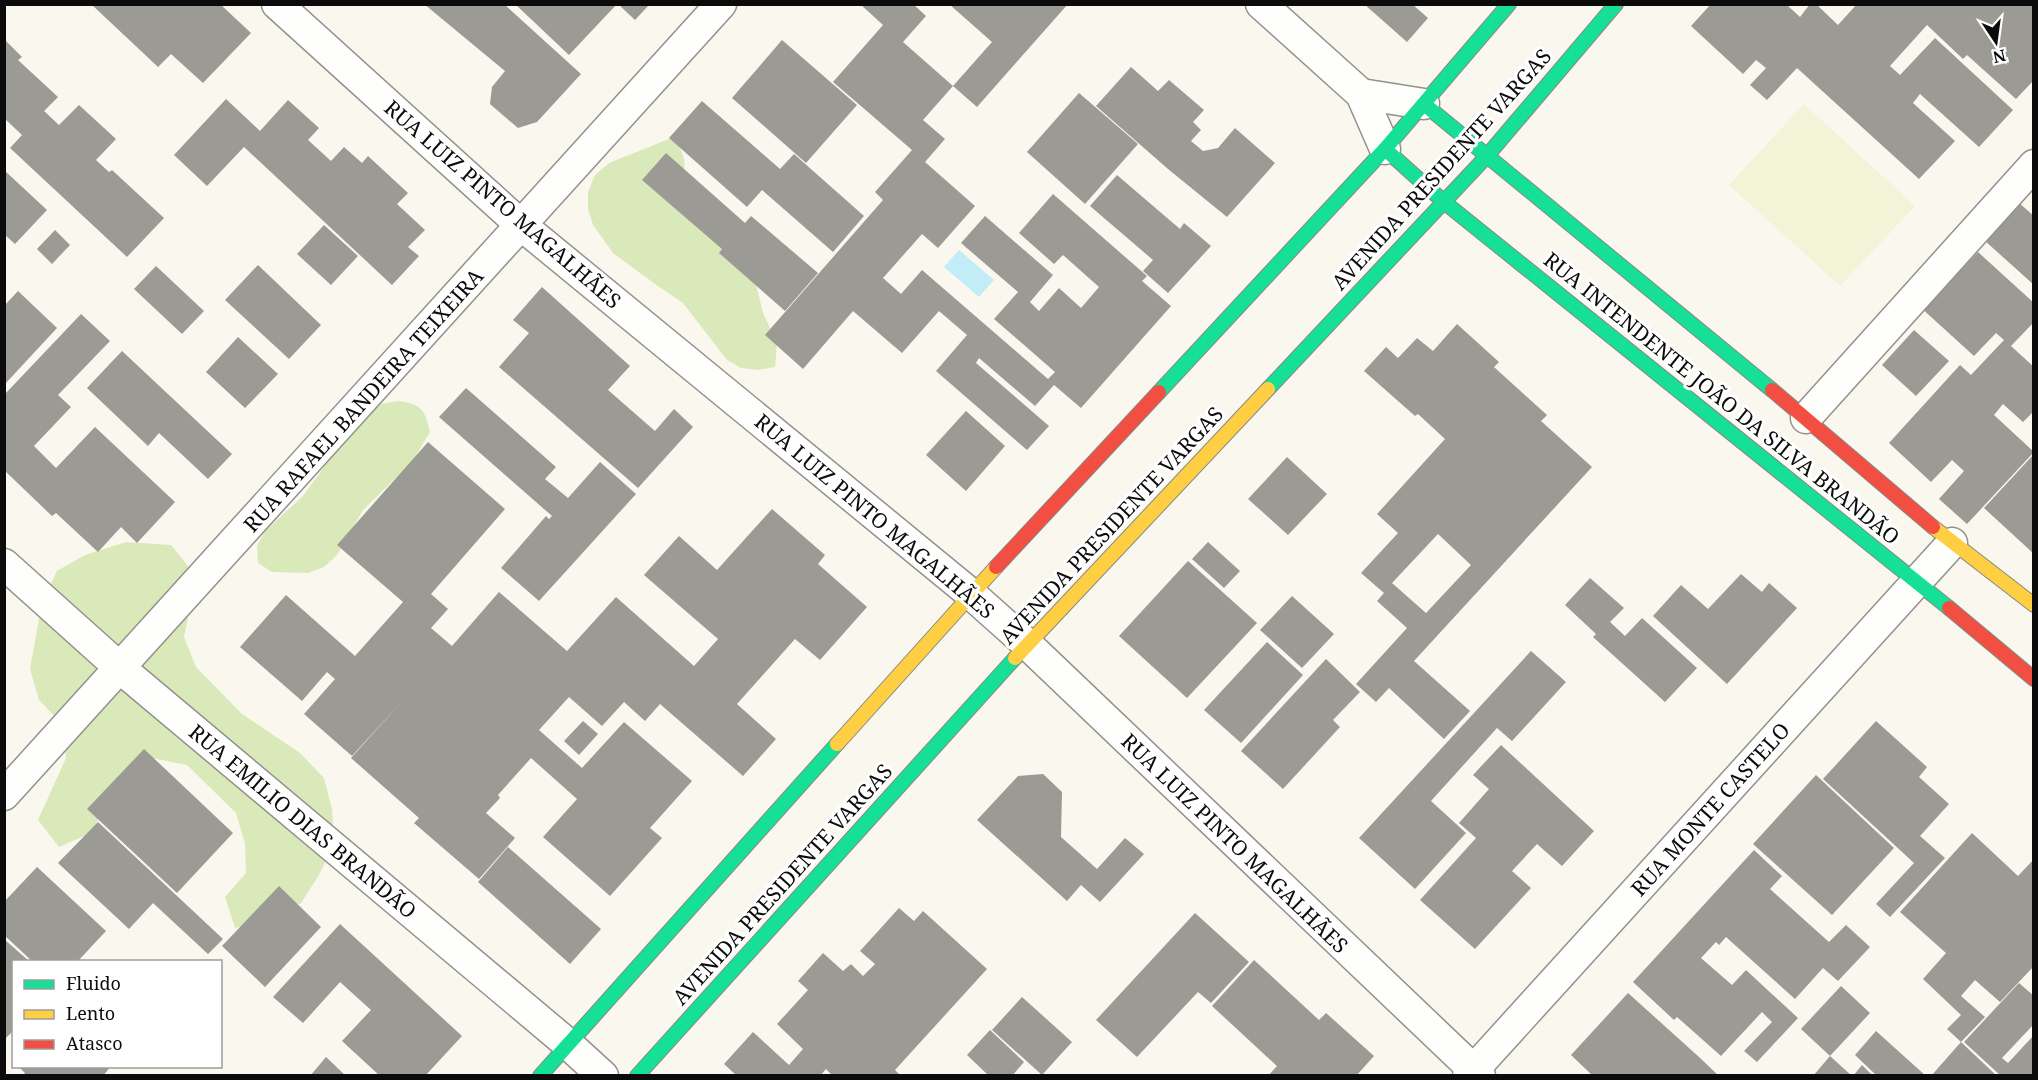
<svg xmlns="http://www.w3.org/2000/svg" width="2038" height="1080" viewBox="0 0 2038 1080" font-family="'Noto Serif',serif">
<rect width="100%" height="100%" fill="#faf7ef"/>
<g fill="#dae9ba">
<path d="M 674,137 C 685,156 687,163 682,185 L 755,280 L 763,313 L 777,343 L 775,367 L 758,370 L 741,368 L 727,360 L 683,303 L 655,284 L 613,253 L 593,225 L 588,209 L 588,192 L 595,175 L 609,163 Z"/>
<path d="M 398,401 C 421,404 425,409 430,432 L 412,462 L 363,510 L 337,555 L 324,567 L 308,573 L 272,572 L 258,563 L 257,546 L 265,531 L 303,496 L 335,452 L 367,415 L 381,404 Z"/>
<path d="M 126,542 L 171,545 L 192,571 L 191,604 L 184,637 L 196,667 L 242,714 L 300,753 L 324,778 L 332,809 L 334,843 L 319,875 L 301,903 L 269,920 L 235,928 L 225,897 L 246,873 L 245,844 L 236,813 L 187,765 L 152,758 L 98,820 L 91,833 L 59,847 L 38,820 L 66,758 L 63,725 L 39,700 L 30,669 L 42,602 L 57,571 L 85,555 Z"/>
</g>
<path fill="#f1f4d7" d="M 1804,104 L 1915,206 L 1840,286 L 1729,185 Z"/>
<path fill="#c2edf7" d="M 959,250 L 994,280 L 979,297 L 944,267 Z"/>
<g fill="#9c9a95" fill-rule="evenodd">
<path d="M 91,4 L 220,4 L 251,33 L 203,83 L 171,54 L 158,67 Z"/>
<path d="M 424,4 L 504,4 L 581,74 L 537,122 L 518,128 L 490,104 L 492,87 L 505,71 Z"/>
<path d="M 515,4 L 617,4 L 569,55 Z"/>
<path d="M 618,4 L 650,4 L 635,20 Z"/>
<path d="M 860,4 L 913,4 L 926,16 L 903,42 L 953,86 L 992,42 L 949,4 L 1068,4 L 977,107 L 953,86 L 923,120 L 945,139 L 925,162 L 975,206 L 938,248 L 922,234 L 883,278 L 901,294 L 922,270 L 1048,379 L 1055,372 L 994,319 L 1018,292 L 961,243 L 985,216 L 1053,275 L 1030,302 L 1039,311 L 1059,288 L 1081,308 L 1099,287 L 1063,255 L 1054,264 L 1019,233 L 1053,194 L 1147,276 L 1142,281 L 1171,306 L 1081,408 L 1054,385 L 1035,406 L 979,358 L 976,363 L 1049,426 L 1027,450 L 936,371 L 967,335 L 939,311 L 902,353 L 853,311 L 803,369 L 765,335 L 883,200 L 875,192 L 912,150 L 833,82 L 883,25 Z"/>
<path d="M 1364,4 L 1412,4 L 1428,18 L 1407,42 Z"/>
<path d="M 1711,4 L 1790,4 L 1788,6 L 1800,17 L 1810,4 L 1816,4 L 1838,25 L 1857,4 L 2034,4 L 2034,80 L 2016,99 L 1967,55 L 1963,59 L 1927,25 L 1890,66 L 1900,75 L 1935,38 L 2013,110 L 1979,147 L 1920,94 L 1913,103 L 1955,141 L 1919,179 L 1797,68 L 1767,100 L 1750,85 L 1766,68 L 1756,60 L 1743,74 L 1691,26 Z"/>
<path d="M 5,40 L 22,57 L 18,60 L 58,97 L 44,111 L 59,125 L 79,105 L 116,139 L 96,160 L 109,172 L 112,170 L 164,218 L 127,257 L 10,148 L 22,135 L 5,119 Z"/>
<path d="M 782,40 L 857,105 L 806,163 L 732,98 Z"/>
<path d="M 1131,67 L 1158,91 L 1169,80 L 1204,110 L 1193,122 L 1201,130 L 1191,141 L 1203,151 L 1218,148 L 1235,128 L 1275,163 L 1227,217 L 1168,169 L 1096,106 Z"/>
<path d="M 1079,93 L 1138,144 L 1085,204 L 1027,152 Z"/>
<path d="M 226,99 L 260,131 L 288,100 L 319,128 L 308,140 L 331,161 L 344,147 L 362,163 L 368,156 L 408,193 L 397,204 L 425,230 L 408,247 L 419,256 L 392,285 L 244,147 L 207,186 L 174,155 Z"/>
<path d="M 702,101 L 780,169 L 794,154 L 864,216 L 833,252 L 762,190 L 747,207 L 669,138 Z"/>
<path d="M 666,153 L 745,223 L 751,216 L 818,273 L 785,311 L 719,253 L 722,249 L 642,180 Z"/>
<path d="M 4,170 L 47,210 L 15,244 L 4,234 Z"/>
<path d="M 1117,175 L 1180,229 L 1184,223 L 1211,246 L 1168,293 L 1143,271 L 1153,260 L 1090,206 Z"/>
<path d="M 2019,203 L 2034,216 L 2034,285 L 1984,240 Z"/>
<path d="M 324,225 L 358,256 L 331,285 L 297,254 Z"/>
<path d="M 55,230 L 70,245 L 52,264 L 37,249 Z"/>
<path d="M 1978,252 L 2034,303 L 2034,322 L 2011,346 L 2034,367 L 2034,411 L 2023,422 L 2003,404 L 1994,415 L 2034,452 L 1967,524 L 1939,499 L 1964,471 L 1952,460 L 1931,482 L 1889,443 L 1960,365 L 1971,375 L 2004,340 L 1996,333 L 1974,356 L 1919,306 L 1940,282 L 1946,286 Z"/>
<path d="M 258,265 L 321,325 L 289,359 L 225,300 Z"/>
<path d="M 156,266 L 204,311 L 182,334 L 134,289 Z"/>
<path d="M 542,287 L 630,366 L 608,390 L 655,431 L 674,409 L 693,427 L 638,488 L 499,367 L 529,333 L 513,320 Z"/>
<path d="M 18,291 L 57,328 L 5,384 L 5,305 Z"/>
<path d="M 81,314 L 110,341 L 58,395 L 71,407 L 34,446 L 56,468 L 95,427 L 175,502 L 137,543 L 121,527 L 98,552 L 56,513 L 52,516 L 5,471 L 5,394 Z"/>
<path d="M 1457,324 L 1499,362 L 1494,367 L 1547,415 L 1541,421 L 1592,467 L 1414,661 L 1470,711 L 1444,739 L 1389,688 L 1376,702 L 1356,684 L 1407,628 L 1377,601 L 1384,593 L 1361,573 L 1398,533 L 1377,514 L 1445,439 L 1418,414 L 1415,416 L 1364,371 L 1386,347 L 1398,358 L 1417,338 L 1433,351 ZM 1438,534 L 1471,565 L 1426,613 L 1392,583 Z"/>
<path d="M 1914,330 L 1949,361 L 1916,396 L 1882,365 Z"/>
<path d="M 238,337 L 278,374 L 245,408 L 206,372 Z"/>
<path d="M 122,351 L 232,454 L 208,479 L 159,433 L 148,446 L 87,388 Z"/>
<path d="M 466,388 L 556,467 L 545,479 L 568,498 L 600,462 L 636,494 L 539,601 L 501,568 L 546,516 L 549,519 L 552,516 L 439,417 Z"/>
<path d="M 966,411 L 1005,446 L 966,491 L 926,455 Z"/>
<path d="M 428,442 L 505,509 L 431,594 L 448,609 L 431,628 L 452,646 L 499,592 L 567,651 L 616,597 L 694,666 L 718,639 L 644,575 L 679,536 L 717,570 L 772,509 L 825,555 L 818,564 L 867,607 L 820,660 L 795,639 L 737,704 L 776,739 L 743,776 L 660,704 L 645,721 L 624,702 L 602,726 L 569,697 L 539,730 L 582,768 L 624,722 L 692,781 L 650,828 L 662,838 L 610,896 L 543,837 L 577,799 L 531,758 L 498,795 L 500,798 L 486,813 L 515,838 L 479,879 L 414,823 L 419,818 L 351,758 L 404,699 L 352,756 L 304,714 L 335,679 L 327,672 L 302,701 L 240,647 L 286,595 L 355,656 L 403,602 L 337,545 Z"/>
<path d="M 2034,454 L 2034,554 L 1984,508 Z"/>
<path d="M 1287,457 L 1327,494 L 1288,535 L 1248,499 Z"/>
<path d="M 1208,542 L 1240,571 L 1224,588 L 1192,559 Z"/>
<path d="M 1188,561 L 1257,623 L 1187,698 L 1119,636 Z"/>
<path d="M 1741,574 L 1762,592 L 1769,583 L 1797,608 L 1727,684 L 1653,616 L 1681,585 L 1708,609 Z"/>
<path d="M 1590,578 L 1624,608 L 1610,622 L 1625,636 L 1642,618 L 1697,668 L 1665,702 L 1593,637 L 1596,634 L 1565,605 Z"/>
<path d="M 1292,596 L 1334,634 L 1302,668 L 1260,630 Z"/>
<path d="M 1267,642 L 1303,675 L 1241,743 L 1204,710 Z"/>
<path d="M 1531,651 L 1566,682 L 1512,741 L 1497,728 L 1431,801 L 1466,833 L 1415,889 L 1359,838 Z"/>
<path d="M 1326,659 L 1360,692 L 1333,720 L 1340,727 L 1283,789 L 1241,751 Z"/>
<path d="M 583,721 L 598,734 L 579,755 L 564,741 Z"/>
<path d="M 1876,721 L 1927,767 L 1919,777 L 1949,804 L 1920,836 L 1945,858 L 1890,917 L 1876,904 L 1914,863 L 1823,779 Z"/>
<path d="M 1501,745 L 1594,831 L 1562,866 L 1537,844 L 1512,871 L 1531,888 L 1475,949 L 1420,900 L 1476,838 L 1459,823 L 1489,789 L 1473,775 Z"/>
<path d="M 144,749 L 233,833 L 177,893 L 87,809 Z"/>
<path d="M 1043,774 L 1062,792 L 1061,837 L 1097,869 L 1125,838 L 1144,854 L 1100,902 L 1081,885 L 1067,901 L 977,820 L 1018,776 Z"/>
<path d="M 1816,775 L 1894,848 L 1832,915 L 1753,844 Z"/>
<path d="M 98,822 L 223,939 L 208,954 L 153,903 L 129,929 L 58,863 Z"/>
<path d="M 1972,833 L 2018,876 L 2034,859 L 2034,966 L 2000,1002 L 1975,980 L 1961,996 L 1985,1017 L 1961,1042 L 1947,1029 L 1961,1015 L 1923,979 L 1946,953 L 1900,912 Z"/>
<path d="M 508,847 L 601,929 L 570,964 L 478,882 Z"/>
<path d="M 1754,850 L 1782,876 L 1770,889 L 1829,942 L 1846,925 L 1870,947 L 1838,981 L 1823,968 L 1795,999 L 1726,937 L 1719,945 L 1716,942 L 1701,958 L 1732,985 L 1746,970 L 1798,1018 L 1757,1062 L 1744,1051 L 1772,1022 L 1762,1012 L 1721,1056 L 1677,1017 L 1674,1020 L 1633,982 Z"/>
<path d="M 37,867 L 106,931 L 77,962 L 33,962 L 4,935 L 4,902 Z"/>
<path d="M 279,886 L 321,927 L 265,987 L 222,946 Z"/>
<path d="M 899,908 L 914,921 L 923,911 L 987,969 L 895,1070 L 901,1076 L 833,1076 L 826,1069 L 820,1076 L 737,1076 L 724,1064 L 753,1032 L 789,1065 L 803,1049 L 777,1024 L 808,990 L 798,981 L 823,953 L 843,971 L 851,964 L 863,976 L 875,964 L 860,951 Z"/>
<path d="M 1195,913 L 1249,962 L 1211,1003 L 1198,992 L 1137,1057 L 1096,1020 Z"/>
<path d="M 340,924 L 462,1036 L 425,1076 L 380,1076 L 342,1041 L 371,1010 L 340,982 L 303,1023 L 273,997 Z"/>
<path d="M 4,939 L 30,962 L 14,962 L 14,1033 L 12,1032 L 4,1040 Z"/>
<path d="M 1254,960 L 1319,1020 L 1326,1013 L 1374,1056 L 1356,1076 L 1268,1076 L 1277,1066 L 1212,1006 Z"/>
<path d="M 2019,983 L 2034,996 L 2034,1024 L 2002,1058 L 2008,1063 L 2034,1035 L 2034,1076 L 2001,1076 L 1964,1042 Z"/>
<path d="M 1841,986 L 1870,1013 L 1830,1056 L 1852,1076 L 1813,1076 L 1830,1056 L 1801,1029 Z"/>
<path d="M 1628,993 L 1699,1057 L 1719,1076 L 1593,1076 L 1571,1055 Z"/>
<path d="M 1022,997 L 1072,1042 L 1042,1075 L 992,1030 Z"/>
<path d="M 990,1030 L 1024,1062 L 1012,1076 L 989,1076 L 967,1055 Z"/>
<path d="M 1876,1031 L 1926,1076 L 1877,1076 L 1855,1055 Z"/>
<path d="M 1961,1042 L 1997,1076 L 1931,1076 Z"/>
<path d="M 326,1057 L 346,1076 L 310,1076 Z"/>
<path d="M 1862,1065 L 1873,1076 L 1853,1076 Z"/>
<path d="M 18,1066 L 111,1066 L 103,1076 L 22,1076 L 25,1073 Z"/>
</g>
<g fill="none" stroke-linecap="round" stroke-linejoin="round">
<defs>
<g id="street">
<path d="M 277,4 L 521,225 L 971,594 L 1027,644 L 1480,1076"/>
<path d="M 1261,4 L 1361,94 L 1385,149"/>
<path d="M 1361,94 L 1424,104"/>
<path d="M 1806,418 L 2034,165"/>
<path d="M 4,564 L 120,668 L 568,1044 L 603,1076"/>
<path d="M 4,795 L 721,4"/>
<path d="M 1468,1076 L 1952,543"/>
</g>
<g id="fast">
<path d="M 1424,104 L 1772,390"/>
<path d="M 1385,149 L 1444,202 L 1949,608"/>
<path d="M 1268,389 L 1486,157 L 1616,4"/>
<path d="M 1159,392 L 1385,149 L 1509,4"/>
<path d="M 540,1076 L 837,744"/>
<path d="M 637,1076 L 1015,658"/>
</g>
<g id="slow">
<path d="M 1933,527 L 2034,605"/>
<path d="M 1015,658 L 1268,389"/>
<path d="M 837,744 L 996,567"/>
</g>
<g id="jam">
<path d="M 1772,390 L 1933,527"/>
<path d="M 996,567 L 1159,392"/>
<path d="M 1949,608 L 2034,679"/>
</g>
</defs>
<use href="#street" stroke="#93918e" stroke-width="33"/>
<use href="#fast" stroke="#898884" stroke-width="16"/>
<use href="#slow" stroke="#898884" stroke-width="16"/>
<use href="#jam" stroke="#898884" stroke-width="16"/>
<use href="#street" stroke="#fefefd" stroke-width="30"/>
<use href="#fast" stroke="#16e098" stroke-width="14"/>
<use href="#slow" stroke="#ffcf43" stroke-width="14"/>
<use href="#jam" stroke="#f24e42" stroke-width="14"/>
</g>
<g text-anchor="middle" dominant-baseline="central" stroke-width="6" stroke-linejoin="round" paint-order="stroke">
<g font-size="21" fill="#0b0b0b" stroke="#fff">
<text transform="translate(1441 169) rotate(-48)">AVENIDA PRESIDENTE VARGAS</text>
<text transform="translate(503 204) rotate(41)">RUA LUIZ PINTO MAGALHÃES</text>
<text transform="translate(1722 398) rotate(39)">RUA INTENDENTE JOÃO DA SILVA BRANDÃO</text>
<text transform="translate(363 400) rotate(-48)">RUA RAFAEL BANDEIRA TEIXEIRA</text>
<text transform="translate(875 516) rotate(40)">RUA LUIZ PINTO MAGALHÃES</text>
<text transform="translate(1111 525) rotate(-47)">AVENIDA PRESIDENTE VARGAS</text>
<text transform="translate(1710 809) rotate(-48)">RUA MONTE CASTELO</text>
<text transform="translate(303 821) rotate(40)">RUA EMILIO DIAS BRANDÃO</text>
<text transform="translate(1235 843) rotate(44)">RUA LUIZ PINTO MAGALHÃES</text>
<text transform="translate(782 884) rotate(-48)">AVENIDA PRESIDENTE VARGAS</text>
</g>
</g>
<rect width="2038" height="1080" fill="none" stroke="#0b0b0b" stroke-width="12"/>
<rect x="12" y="960" width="210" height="108" fill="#ffffff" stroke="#9d9d9d" stroke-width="1.5"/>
<rect x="24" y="980" width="30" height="9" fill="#16e098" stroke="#9d9d9d" stroke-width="1.5"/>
<text x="66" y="990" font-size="18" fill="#0b0b0b">Fluido</text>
<rect x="24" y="1010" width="30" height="9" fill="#ffcf43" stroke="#9d9d9d" stroke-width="1.5"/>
<text x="66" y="1020" font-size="18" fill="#0b0b0b">Lento</text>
<rect x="24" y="1040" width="30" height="9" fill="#f24e42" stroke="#9d9d9d" stroke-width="1.5"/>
<text x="66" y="1050" font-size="18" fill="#0b0b0b">Atasco</text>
<g transform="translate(1996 42) rotate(167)" stroke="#ffffff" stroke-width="4.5" paint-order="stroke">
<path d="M0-4.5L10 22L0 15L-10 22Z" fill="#0b0b0b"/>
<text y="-9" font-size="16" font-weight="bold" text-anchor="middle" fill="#0b0b0b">N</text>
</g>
</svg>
